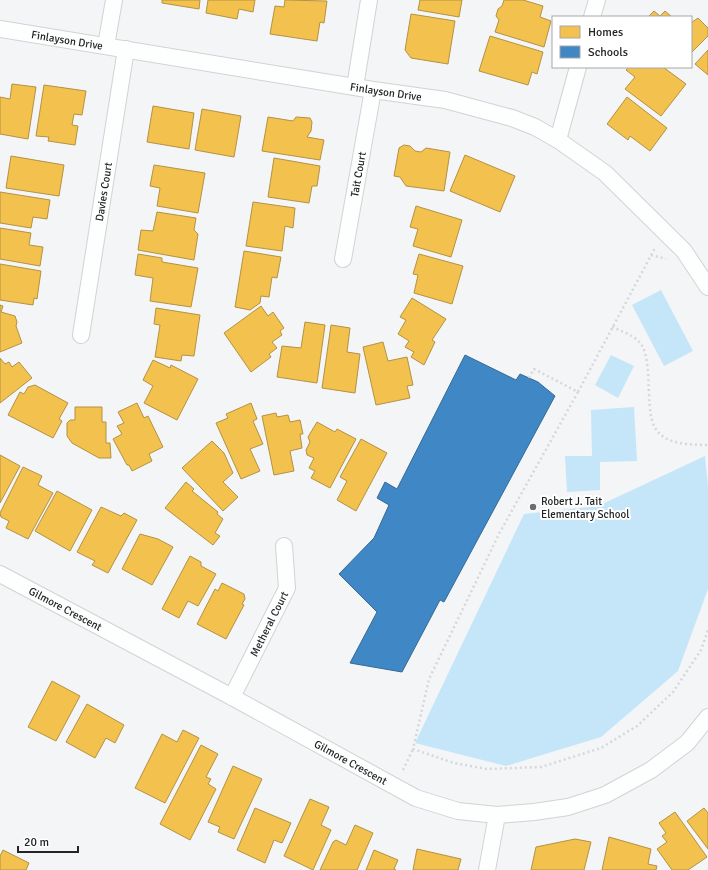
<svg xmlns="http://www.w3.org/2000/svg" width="708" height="870" viewBox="0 0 708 870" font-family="Signika,sans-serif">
<rect width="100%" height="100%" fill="#f3f5f7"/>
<g fill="#c5e6f9">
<path d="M 661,290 L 693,351 L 664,366 L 632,305 Z"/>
<path d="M 611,355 L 634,366 L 618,398 L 595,385 Z"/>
<path d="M 634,407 L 637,461 L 600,462 L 600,490 L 567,492 L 565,456 L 592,456 L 591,410 Z"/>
<path d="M 705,456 L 708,486 L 708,589 L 678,671 L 601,737 L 506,766 L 415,743 L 524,514 L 598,506 Z"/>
</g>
<g fill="#f2c14e" stroke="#b49242">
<path d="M 162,0 L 200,0 L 199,9 L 162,3 Z"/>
<path d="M 208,0 L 255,0 L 253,12 L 239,9 L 237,19 L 206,13 Z"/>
<path d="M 285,0 L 327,1 L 324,23 L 320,22 L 317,41 L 270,34 L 275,6 L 284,7 Z"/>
<path d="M 420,0 L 462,0 L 459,17 L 418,10 Z"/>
<path d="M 504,0 L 523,0 L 543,6 L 540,17 L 551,21 L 544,47 L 495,32 L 499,20 L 496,16 L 498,9 L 502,6 Z"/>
<path d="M 654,11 L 660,16 L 665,11 L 672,17 L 648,17 Z"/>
<path d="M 411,14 L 455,21 L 448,64 L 411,58 L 405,50 Z"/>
<path d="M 698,18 L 708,28 L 708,36 L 691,53 L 691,23 Z"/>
<path d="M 490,36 L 543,52 L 537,74 L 532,72 L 528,85 L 479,71 Z"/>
<path d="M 708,50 L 708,75 L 695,64 Z"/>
<path d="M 629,67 L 663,67 L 686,84 L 661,116 L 625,89 L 635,77 L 626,70 Z"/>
<path d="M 12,84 L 36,87 L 28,139 L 0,134 L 0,97 L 10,99 Z"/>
<path d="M 44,85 L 86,91 L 82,115 L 74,114 L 72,125 L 78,126 L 75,145 L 48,141 L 49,137 L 36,136 Z"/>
<path d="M 627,97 L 667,128 L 650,151 L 630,136 L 628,140 L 607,124 Z"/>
<path d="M 153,106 L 194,113 L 189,149 L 147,142 Z"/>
<path d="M 202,109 L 241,116 L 234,157 L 195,150 Z"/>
<path d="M 268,117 L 293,121 L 296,117 L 310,118 L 312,122 L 311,131 L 307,137 L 324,140 L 320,160 L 262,151 Z"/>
<path d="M 404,145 L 410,146 L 415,151 L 421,152 L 426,148 L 450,152 L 444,191 L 406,186 L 400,177 L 394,176 L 399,148 Z"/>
<path d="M 465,155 L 515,176 L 500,212 L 450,191 Z"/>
<path d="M 11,156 L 64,165 L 59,196 L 6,188 Z"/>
<path d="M 274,158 L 320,166 L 317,186 L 312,186 L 309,203 L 268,197 Z"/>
<path d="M 154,165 L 205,173 L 198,213 L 157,206 L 160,188 L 150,186 Z"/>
<path d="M 0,192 L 50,200 L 47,219 L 33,217 L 31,228 L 0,223 Z"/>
<path d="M 253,202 L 295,208 L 293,228 L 285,226 L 282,251 L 246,246 Z"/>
<path d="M 416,206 L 462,220 L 451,257 L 413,246 L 418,229 L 410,227 Z"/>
<path d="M 157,212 L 196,218 L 194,230 L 198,234 L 194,260 L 138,250 L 141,230 L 153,231 Z"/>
<path d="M 0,228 L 31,233 L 29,245 L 43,247 L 40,266 L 0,259 Z"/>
<path d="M 244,251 L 281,257 L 277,278 L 272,277 L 269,297 L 261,296 L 260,303 L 250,310 L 235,307 Z"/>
<path d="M 138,254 L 162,258 L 162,262 L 198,268 L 191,307 L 150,301 L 153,278 L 135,275 Z"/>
<path d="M 419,254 L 463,266 L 452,304 L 414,293 L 418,275 L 413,274 Z"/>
<path d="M 0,264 L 41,271 L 37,299 L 34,298 L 33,305 L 0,300 Z"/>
<path d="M 412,298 L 446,319 L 432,340 L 435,342 L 424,365 L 411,357 L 414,352 L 405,347 L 409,341 L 398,334 L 406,320 L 400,317 Z"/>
<path d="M 0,305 L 3,306 L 1,312 L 15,316 L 17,322 L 16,326 L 22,343 L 0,352 Z"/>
<path d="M 261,306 L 268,316 L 273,312 L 284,328 L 280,331 L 282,335 L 272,342 L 277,348 L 269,354 L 271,357 L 251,372 L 224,333 Z"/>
<path d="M 156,308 L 200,315 L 194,356 L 182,355 L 181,361 L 155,357 L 160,325 L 154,324 Z"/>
<path d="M 305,322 L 325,325 L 317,383 L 277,377 L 282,346 L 301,348 Z"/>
<path d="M 331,325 L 350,328 L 347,352 L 360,354 L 355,393 L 322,388 Z"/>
<path d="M 383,342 L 388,361 L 407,357 L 413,385 L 407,386 L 410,398 L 376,405 L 363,347 Z"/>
<path d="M 0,358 L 5,364 L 9,362 L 12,367 L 19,362 L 32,378 L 0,403 Z"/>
<path d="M 153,360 L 170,368 L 171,365 L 198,379 L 177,420 L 144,403 L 153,386 L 143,380 Z"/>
<path d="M 35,385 L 68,403 L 59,419 L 62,421 L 53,438 L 8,415 L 20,392 L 24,394 L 28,387 Z"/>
<path d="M 137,403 L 144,418 L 148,416 L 163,447 L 149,454 L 152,461 L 132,471 L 129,465 L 127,465 L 113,439 L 122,434 L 117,426 L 124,423 L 118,412 Z"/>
<path d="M 251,403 L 257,419 L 253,421 L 263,444 L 250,449 L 260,471 L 241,479 L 216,423 L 228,418 L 226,414 Z"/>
<path d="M 75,407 L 102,407 L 102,422 L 106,422 L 106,443 L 110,443 L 111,458 L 99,458 L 72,443 L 67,436 L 67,423 L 70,420 L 75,420 Z"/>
<path d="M 276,413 L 277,417 L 288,415 L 290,422 L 300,420 L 303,434 L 300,434 L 302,448 L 290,451 L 294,471 L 274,475 L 262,416 Z"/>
<path d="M 317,422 L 335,432 L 337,429 L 356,439 L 330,488 L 311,478 L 315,471 L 309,468 L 314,458 L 307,455 L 306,450 L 310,442 L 308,437 Z"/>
<path d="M 361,439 L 387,453 L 356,511 L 337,500 L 347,481 L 340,477 Z"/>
<path d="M 212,441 L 224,453 L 233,473 L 223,482 L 238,497 L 223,511 L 182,468 Z"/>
<path d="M 0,455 L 20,466 L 0,503 Z"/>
<path d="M 23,467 L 42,476 L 38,485 L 53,493 L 28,539 L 6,528 L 9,521 L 1,517 L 0,513 Z"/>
<path d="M 186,482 L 194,489 L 192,491 L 218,512 L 217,514 L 223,519 L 215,533 L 220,536 L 213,545 L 165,508 Z"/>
<path d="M 57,491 L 92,510 L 70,551 L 35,531 Z"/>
<path d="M 101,507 L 121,516 L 124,513 L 137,520 L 108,573 L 92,565 L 95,561 L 77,552 Z"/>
<path d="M 140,534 L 158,539 L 173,547 L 152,585 L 122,569 Z"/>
<path d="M 190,556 L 201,562 L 201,566 L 216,574 L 198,606 L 188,601 L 179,618 L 162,609 Z"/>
<path d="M 222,583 L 244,594 L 245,599 L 242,604 L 244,605 L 226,639 L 197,624 L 215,589 L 218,591 Z"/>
<path d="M 52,681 L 80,696 L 56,741 L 28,727 Z"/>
<path d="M 87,704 L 124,725 L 115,743 L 106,738 L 95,758 L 66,742 Z"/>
<path d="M 183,730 L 199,738 L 165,803 L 135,788 L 162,734 L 177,742 Z"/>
<path d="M 201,745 L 218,754 L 206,777 L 211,779 L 208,784 L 216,789 L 190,840 L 160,824 Z"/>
<path d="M 233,766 L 262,779 L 234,839 L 218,832 L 220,827 L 208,822 Z"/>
<path d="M 310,799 L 329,807 L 321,825 L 331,830 L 313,870 L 284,856 Z"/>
<path d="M 255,808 L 291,823 L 282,843 L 274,840 L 265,863 L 237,850 Z"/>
<path d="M 704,808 L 708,813 L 708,849 L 687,821 Z"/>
<path d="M 675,812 L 707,857 L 688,870 L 672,870 L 657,849 L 667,842 L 662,836 L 666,833 L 659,823 Z"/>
<path d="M 355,825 L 373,833 L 357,870 L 320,870 L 333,842 L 336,840 L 346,845 Z"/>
<path d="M 609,837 L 651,849 L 648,864 L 657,866 L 656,870 L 602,870 Z"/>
<path d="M 575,839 L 591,842 L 584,870 L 531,870 L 536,847 Z"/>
<path d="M 417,849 L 461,859 L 458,870 L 413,870 Z"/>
<path d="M 3,850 L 29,863 L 26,870 L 0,870 L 0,856 Z"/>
<path d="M 374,850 L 398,860 L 394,869 L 396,870 L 366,870 Z"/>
</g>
<path fill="#3f88c5" stroke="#366a95" d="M 465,355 L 516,380 L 520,374 L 538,382 L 555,396 L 444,602 L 440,600 L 402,672 L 350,663 L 377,612 L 339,574 L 374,538 L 389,505 L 377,498 L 385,482 L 397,489 Z"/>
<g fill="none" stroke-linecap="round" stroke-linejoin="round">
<defs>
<g id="minor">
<path d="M 592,17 L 597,0"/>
<path id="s1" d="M 0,29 L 373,90 L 445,100 L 512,118 L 535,127 L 558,140 L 605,173 L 684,251 L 708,287"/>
<path d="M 106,46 L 114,0"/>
<path d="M 355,87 L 369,0"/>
<path d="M 558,140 L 578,67"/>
<path id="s2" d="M 343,259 L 373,90"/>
<path id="s3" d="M 81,335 L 126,49"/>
<path id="s4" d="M 0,574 L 232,697 L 416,798 L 458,811 L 497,815 L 534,812 L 568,807 L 605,795 L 651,770 L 687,743 L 708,717"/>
<path id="s5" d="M 232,697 L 287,588 L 284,546"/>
<path d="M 487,870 L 497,815"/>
</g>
</defs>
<use href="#minor" stroke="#d1d3d4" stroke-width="18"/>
<g stroke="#d7d7d8" stroke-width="2.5" stroke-dasharray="2 3" stroke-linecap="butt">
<path d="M 651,255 L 666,259"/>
<path d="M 612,327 C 621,331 634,335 641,344 C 646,351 647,363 648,371 C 651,424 644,445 708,445"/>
<path d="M 529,378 L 534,369 L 578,392 L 655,248"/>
<path d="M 578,392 L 500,532 L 429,679 L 413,749 L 454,763 L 487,769 L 541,767 L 601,748 L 637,726 L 673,692 L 701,650 L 708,630"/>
<path d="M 403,770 L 413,749"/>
</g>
<use href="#minor" stroke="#fdfefe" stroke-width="16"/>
</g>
<circle fill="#6b6d6e" stroke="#fff" stroke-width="1.5" cx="533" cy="507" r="4"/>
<g text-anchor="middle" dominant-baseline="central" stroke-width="4" stroke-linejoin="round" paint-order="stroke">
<g font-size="11" fill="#222425" stroke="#fff">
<text stroke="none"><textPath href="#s1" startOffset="68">Finlayson Drive</textPath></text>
<text stroke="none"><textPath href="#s1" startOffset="391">Finlayson Drive</textPath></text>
<text stroke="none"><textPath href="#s2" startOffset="86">Tait Court</textPath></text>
<text stroke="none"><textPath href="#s3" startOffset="145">Davies Court</textPath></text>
<text stroke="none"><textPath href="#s4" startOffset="74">Gilmore Crescent</textPath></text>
<text stroke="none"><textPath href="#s5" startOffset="82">Metheral Court</textPath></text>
<text stroke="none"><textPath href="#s4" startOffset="398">Gilmore Crescent</textPath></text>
</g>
<g font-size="11" fill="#222425" stroke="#fff" text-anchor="start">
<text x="541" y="501">Robert J. Tait<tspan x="541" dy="13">Elementary School</tspan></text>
</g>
</g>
<rect x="552" y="16" width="140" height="52" fill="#ffffff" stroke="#a7a7a8"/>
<rect x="560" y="26" width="20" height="12" fill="#f2c14e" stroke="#a7a7a8"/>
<text x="588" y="36" font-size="12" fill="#222425">Homes</text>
<rect x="560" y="46" width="20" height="12" fill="#3f88c5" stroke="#a7a7a8"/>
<text x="588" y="56" font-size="12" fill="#222425">Schools</text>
<path d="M18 846v6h60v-6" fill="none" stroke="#222425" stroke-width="2"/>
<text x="24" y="846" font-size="12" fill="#222425" stroke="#ffffff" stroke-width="3" paint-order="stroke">20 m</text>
</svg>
